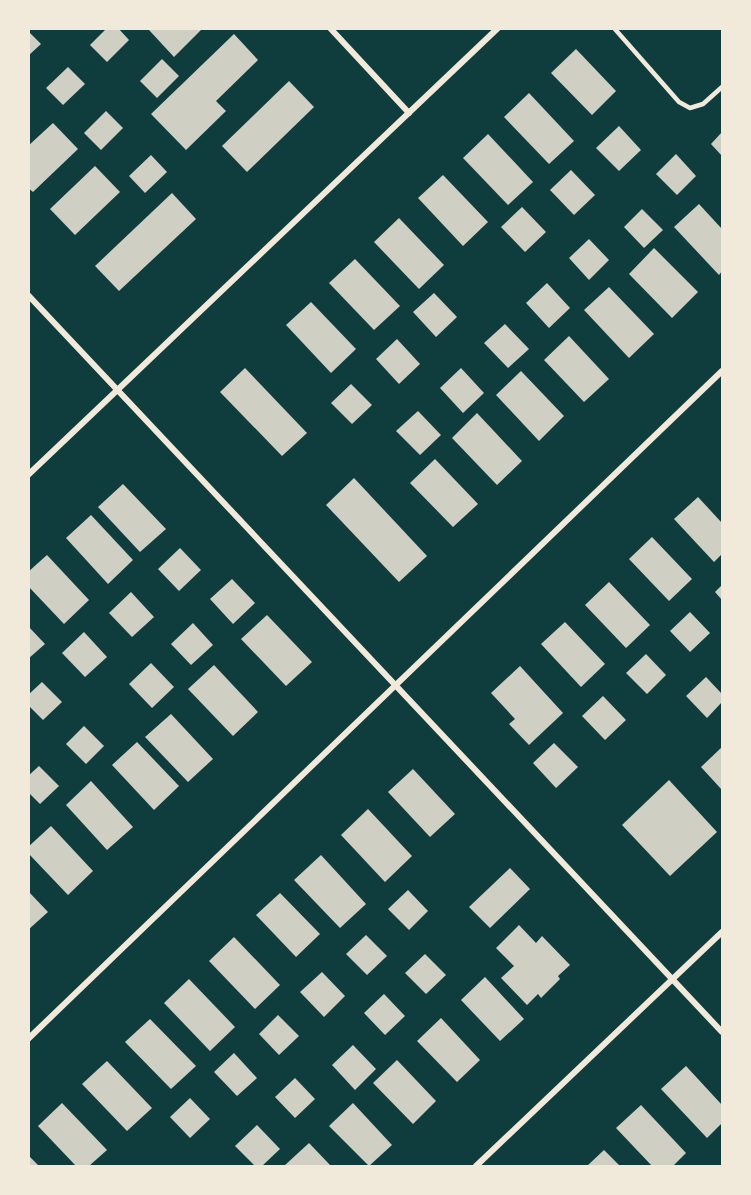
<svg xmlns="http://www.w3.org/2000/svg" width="751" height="1195" viewBox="0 0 751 1195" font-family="Rubik,sans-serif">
<rect width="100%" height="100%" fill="#0f3d3e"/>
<g fill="#cfcfc3">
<path d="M 107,28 L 118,28 L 129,40 L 107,62 L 90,45 Z"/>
<path d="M 150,28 L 203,28 L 174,57 L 149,30 Z"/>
<path d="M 28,31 L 41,44 L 28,56 Z"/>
<path d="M 234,34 L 258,60 L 216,101 L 226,111 L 186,150 L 151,114 Z"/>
<path d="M 576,49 L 616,91 L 592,115 L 551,73 Z"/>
<path d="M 162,59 L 179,76 L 157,98 L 140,81 Z"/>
<path d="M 68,67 L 85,84 L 63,105 L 46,88 Z"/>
<path d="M 289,81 L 314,107 L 247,172 L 222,146 Z"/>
<path d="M 529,93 L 574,141 L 549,164 L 504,117 Z"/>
<path d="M 106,111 L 123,128 L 101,150 L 84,133 Z"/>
<path d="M 53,123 L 78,149 L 33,192 L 28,188 L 28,146 Z"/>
<path d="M 619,126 L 641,150 L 619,171 L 596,148 Z"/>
<path d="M 722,132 L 722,156 L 711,144 Z"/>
<path d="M 488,134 L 533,182 L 508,205 L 463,158 Z"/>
<path d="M 676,154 L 696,176 L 677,195 L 656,174 Z"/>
<path d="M 151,155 L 167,172 L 145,193 L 129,176 Z"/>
<path d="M 95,166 L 120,192 L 75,235 L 50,209 Z"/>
<path d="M 571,170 L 595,195 L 574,215 L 550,190 Z"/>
<path d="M 443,175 L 488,222 L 463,246 L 418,198 Z"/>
<path d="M 172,193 L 196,219 L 119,291 L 95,266 Z"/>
<path d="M 699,204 L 722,229 L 722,271 L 719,275 L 674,227 Z"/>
<path d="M 522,207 L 546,232 L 525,252 L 501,227 Z"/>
<path d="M 642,209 L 663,230 L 644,248 L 624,227 Z"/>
<path d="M 399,218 L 444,265 L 419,289 L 374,242 Z"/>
<path d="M 589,239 L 609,260 L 589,280 L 569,258 Z"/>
<path d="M 654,248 L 698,292 L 672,318 L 629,274 Z"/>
<path d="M 355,259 L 400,306 L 374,330 L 329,283 Z"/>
<path d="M 547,283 L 570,308 L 549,328 L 526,303 Z"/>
<path d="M 609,287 L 654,334 L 629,358 L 584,310 Z"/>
<path d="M 434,293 L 457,317 L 436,337 L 413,312 Z"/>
<path d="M 311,302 L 356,349 L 331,373 L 286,325 Z"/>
<path d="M 505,324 L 529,349 L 508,368 L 484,343 Z"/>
<path d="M 569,336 L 609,379 L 584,402 L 544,360 Z"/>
<path d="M 397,339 L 420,364 L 399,384 L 376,359 Z"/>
<path d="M 245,368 L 307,433 L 282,456 L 220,392 Z"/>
<path d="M 461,368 L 484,393 L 463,413 L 440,388 Z"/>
<path d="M 521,371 L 564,416 L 539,441 L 496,395 Z"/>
<path d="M 351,384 L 372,405 L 352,424 L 331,403 Z"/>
<path d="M 418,411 L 441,435 L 420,455 L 396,431 Z"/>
<path d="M 477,413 L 522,461 L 497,485 L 452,438 Z"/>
<path d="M 435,459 L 478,504 L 453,527 L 410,483 Z"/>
<path d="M 354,478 L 427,556 L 399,582 L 326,505 Z"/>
<path d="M 123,484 L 166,529 L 140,552 L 98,507 Z"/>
<path d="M 698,497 L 722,523 L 722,554 L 714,562 L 674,519 Z"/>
<path d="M 91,515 L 133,560 L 108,584 L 66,538 Z"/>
<path d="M 652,537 L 692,579 L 669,601 L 629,559 Z"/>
<path d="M 180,548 L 201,570 L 179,591 L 158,569 Z"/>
<path d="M 47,555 L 89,600 L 64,624 L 28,586 L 28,572 Z"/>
<path d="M 232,579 L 255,603 L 233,624 L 210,599 Z"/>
<path d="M 609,582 L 650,625 L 626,648 L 585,605 Z"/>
<path d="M 722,585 L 722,600 L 715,592 Z"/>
<path d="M 131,592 L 154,617 L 132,637 L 109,613 Z"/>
<path d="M 690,612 L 710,633 L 690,652 L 670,631 Z"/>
<path d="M 267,615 L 312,662 L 286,686 L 241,639 Z"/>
<path d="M 565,622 L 605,664 L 581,687 L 541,644 Z"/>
<path d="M 193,623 L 213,645 L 191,665 L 171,644 Z"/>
<path d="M 28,626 L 45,644 L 28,659 Z"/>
<path d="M 84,632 L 107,657 L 85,677 L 62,653 Z"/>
<path d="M 646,654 L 666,675 L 647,694 L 626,673 Z"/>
<path d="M 151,663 L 174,687 L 152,708 L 129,684 Z"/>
<path d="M 214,665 L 258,712 L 233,736 L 188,689 Z"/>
<path d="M 520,666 L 563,713 L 529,745 L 509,724 L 515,719 L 491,693 Z"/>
<path d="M 706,677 L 722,694 L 722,702 L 707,718 L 686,696 Z"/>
<path d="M 42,682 L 62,702 L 43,720 L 28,705 L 28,695 Z"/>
<path d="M 603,696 L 626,720 L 605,740 L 582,716 Z"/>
<path d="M 171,714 L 213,759 L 188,782 L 145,737 Z"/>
<path d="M 84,726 L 104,746 L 86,764 L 66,744 Z"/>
<path d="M 137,742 L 179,786 L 154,810 L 112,765 Z"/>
<path d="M 554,743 L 578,767 L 556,788 L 533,763 Z"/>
<path d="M 722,747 L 722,790 L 701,767 Z"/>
<path d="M 39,766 L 59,786 L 40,804 L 28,792 L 28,776 Z"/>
<path d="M 413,769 L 455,814 L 430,837 L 388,792 Z"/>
<path d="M 669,780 L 717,832 L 670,876 L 622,825 Z"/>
<path d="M 91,781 L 133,827 L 107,850 L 66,805 Z"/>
<path d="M 368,809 L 412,856 L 385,882 L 341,835 Z"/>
<path d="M 51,826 L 93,871 L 68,895 L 28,853 L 28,847 Z"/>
<path d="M 321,855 L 366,904 L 340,928 L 294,880 Z"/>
<path d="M 510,868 L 530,889 L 490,928 L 469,907 Z"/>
<path d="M 408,890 L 428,911 L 409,930 L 388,909 Z"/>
<path d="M 28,891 L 48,912 L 28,930 Z"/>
<path d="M 280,893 L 320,934 L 296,957 L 256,915 Z"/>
<path d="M 519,925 L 536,943 L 542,936 L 570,965 L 558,976 L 560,979 L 541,998 L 538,994 L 527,1005 L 501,978 L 514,966 L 496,948 Z"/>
<path d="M 366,935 L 387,956 L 367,975 L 346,954 Z"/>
<path d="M 234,937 L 280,985 L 255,1009 L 209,961 Z"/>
<path d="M 425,954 L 446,975 L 426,994 L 405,973 Z"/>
<path d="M 322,972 L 345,996 L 324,1017 L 300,992 Z"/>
<path d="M 485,977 L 524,1019 L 500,1041 L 461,1000 Z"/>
<path d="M 189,979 L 235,1027 L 210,1051 L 164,1003 Z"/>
<path d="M 384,994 L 405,1016 L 385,1035 L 364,1013 Z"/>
<path d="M 278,1015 L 299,1036 L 279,1055 L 259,1034 Z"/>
<path d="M 441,1018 L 480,1060 L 457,1082 L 417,1041 Z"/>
<path d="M 150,1019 L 196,1066 L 171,1089 L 125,1042 Z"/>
<path d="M 353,1045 L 376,1069 L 355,1090 L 332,1065 Z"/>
<path d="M 234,1053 L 257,1078 L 237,1096 L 214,1072 Z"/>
<path d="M 397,1060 L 436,1101 L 413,1124 L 373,1083 Z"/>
<path d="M 107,1061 L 152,1108 L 127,1131 L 82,1084 Z"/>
<path d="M 686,1066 L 722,1105 L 722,1123 L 707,1138 L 661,1089 Z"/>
<path d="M 295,1078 L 315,1099 L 295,1118 L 275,1097 Z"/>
<path d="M 190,1098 L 210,1119 L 190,1138 L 170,1117 Z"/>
<path d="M 62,1103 L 107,1150 L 89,1166 L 76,1166 L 38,1126 Z"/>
<path d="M 353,1103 L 392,1145 L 369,1166 L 329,1126 Z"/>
<path d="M 641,1105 L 686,1153 L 673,1166 L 652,1166 L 616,1128 Z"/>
<path d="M 257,1125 L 280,1149 L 262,1166 L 255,1166 L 235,1146 Z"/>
<path d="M 309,1143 L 331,1166 L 284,1166 Z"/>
<path d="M 604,1150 L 620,1166 L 587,1166 Z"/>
<path d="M 28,1155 L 39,1166 L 28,1166 Z"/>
</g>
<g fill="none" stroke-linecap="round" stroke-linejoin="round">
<path stroke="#f1e9da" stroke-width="4.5" d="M 614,28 L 679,102 L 690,108 L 703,104 L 722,87"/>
<g stroke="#f1e9da" stroke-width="6">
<path d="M 330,28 L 409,113"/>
<path d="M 28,295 L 722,1032"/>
<path d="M 28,475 L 498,28"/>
<path d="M 28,1039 L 722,371"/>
<path d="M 476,1166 L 722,932"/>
</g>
</g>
<rect width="751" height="1195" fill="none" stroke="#f1e9da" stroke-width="60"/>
</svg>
